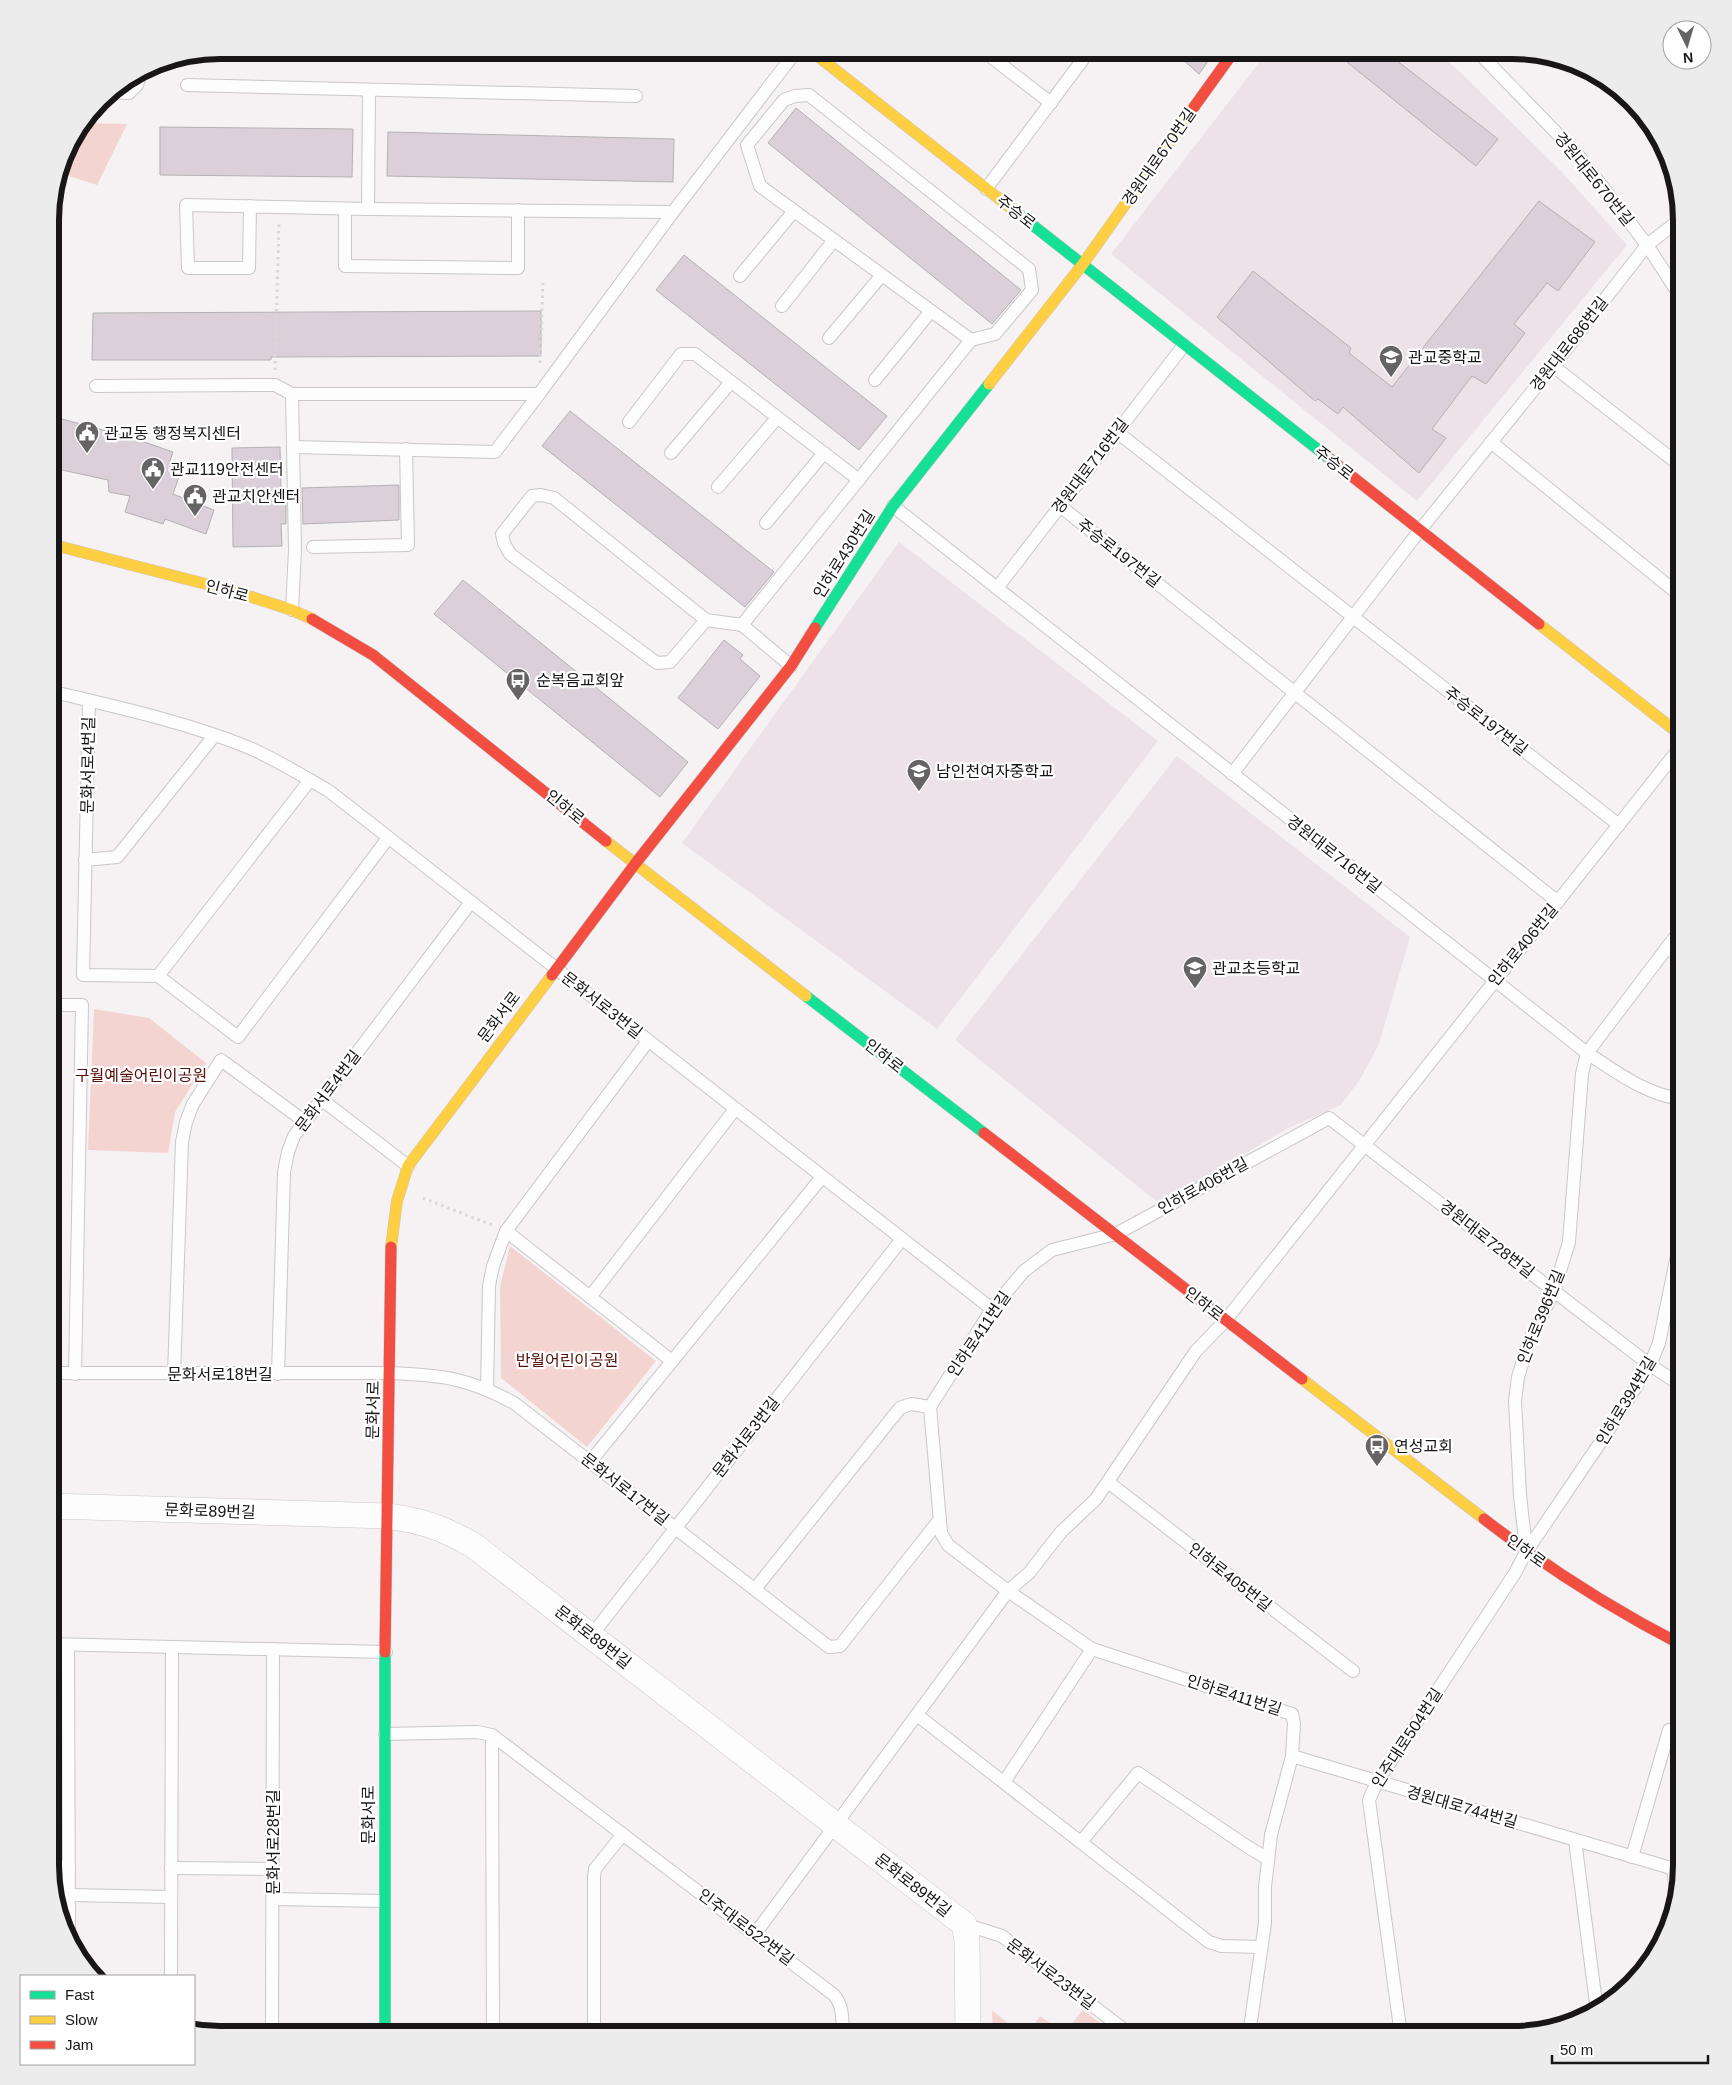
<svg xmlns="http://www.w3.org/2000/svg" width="1732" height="2085" viewBox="0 0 1732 2085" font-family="Helvetica,'Noto Sans KR',sans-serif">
<rect width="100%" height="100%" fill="#f6f2f4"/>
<g fill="#ece2e7">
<path d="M 1269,50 L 1435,50 L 1460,72 L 1562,172 L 1627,245 L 1417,501 L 1111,254 Z"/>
<path d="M 899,542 L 1158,741 L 937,1029 L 682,843 Z"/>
<path d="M 1177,756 L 1410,937 L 1379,1044 L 1361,1078 L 1341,1105 L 1286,1129 L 1161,1205 L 955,1040 Z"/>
</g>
<g fill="#f4d4d0">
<path d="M 685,50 L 762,50 L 743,61 L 685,60 Z"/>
<path d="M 84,123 L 127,124 L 97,185 L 60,173 L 68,145 Z"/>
<path d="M 94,1009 L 149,1018 L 206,1063 L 175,1112 L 168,1153 L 88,1150 Z"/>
<path d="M 510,1246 L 656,1361 L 587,1447 L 501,1378 L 500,1287 Z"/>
<path d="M 992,2010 L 1022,2035 L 993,2035 Z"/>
<path d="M 1083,2010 L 1116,2035 L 1027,2035 L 1040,2016 L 1064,2033 Z"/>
</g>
<g fill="#dbd0da" stroke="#b3b1b2">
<path d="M 1172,50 L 1216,50 L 1199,74 Z"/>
<path d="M 1332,50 L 1383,50 L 1498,139 L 1476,166 Z"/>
<path d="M 796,108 L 1021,290 L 992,324 L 768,143 Z"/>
<path d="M 160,127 L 353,129 L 352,177 L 160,175 Z"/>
<path d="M 388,132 L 674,139 L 673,182 L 387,176 Z"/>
<path d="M 1539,201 L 1595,242 L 1558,291 L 1547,283 L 1514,324 L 1525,333 L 1486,384 L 1472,376 L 1432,429 L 1446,438 L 1419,473 L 1343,407 L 1338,414 L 1318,399 L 1315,401 L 1217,317 L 1253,271 L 1351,348 L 1349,353 L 1392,387 Z"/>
<path d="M 684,255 L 887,416 L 859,450 L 656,290 Z"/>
<path d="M 541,311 L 541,356 L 271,357 L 271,360 L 92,360 L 93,313 Z"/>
<path d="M 570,411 L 774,572 L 745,607 L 542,446 Z"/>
<path d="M 54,417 L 130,437 L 173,452 L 169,464 L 182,468 L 173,494 L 214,510 L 206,534 L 165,519 L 163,524 L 125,512 L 130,496 L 109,492 L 108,480 L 62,470 L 50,477 L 50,434 Z"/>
<path d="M 280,447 L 281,489 L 286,489 L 286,524 L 281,524 L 282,546 L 233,547 L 232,448 Z"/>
<path d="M 399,485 L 399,520 L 303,524 L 302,488 Z"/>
<path d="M 463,580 L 688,762 L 660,797 L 434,614 Z"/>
<path d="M 724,640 L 743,655 L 740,659 L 760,676 L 718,729 L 678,698 Z"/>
</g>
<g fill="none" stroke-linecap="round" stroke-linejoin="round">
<defs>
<g id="lane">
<path d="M 982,50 L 1051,103"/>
<path d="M 1476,50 L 1578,155 L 1647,245 L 1682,299"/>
<path d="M 187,85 L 636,96"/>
<path d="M 108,92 L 129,93 L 137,85 L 141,72"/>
<path d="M 986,189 L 1090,50"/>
<path d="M 250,206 L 249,268 L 188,268 L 186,205 L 368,209 L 673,212"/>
<path d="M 345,209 L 345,266 L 518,268 L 518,210"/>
<path d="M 368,209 L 369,90"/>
<path d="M 740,276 L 794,211"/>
<path d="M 782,306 L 834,240"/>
<path d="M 829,338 L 882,275"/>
<path d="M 1553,366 L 1682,467"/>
<path d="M 875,380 L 931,311"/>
<path d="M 96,386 L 275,385 L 292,394 L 539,394 L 673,212 L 797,50"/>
<path d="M 292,394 L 295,550 L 292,610"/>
<path d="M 629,422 L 681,354 L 695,354 L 859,480"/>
<path d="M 1117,432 L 1619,825"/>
<path d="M 1491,442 L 1682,597"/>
<path d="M 293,447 L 495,452 L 539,394"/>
<path d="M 671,453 L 731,382"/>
<path d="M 718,487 L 777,418"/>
<path d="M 893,506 L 1587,1053 C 1615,1071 1648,1096 1682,1099"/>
<path d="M 1060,506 L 1558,902"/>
<path d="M 766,523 L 824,453"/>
<path d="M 313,547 L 408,545 L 406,449"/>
<path d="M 997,588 L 1184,345"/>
<path d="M 706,620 L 554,498 L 541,495 L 532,496 L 502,534 L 504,543 L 510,554 L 657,663 L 670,662 L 706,620 L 742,625 L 791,666"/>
<path d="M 742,625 L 971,340 L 995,334 L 1032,290 L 1029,269 L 809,95 L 795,96 L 784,100 L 747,145 L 760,186 L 971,340"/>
<path d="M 50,691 C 116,707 182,721 245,746 C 274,758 301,775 329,791 L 992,1309"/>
<path d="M 89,701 L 83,975 L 158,976"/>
<path d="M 1232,774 L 1420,530 L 1553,366 L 1647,245 L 1682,218"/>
<path d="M 85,860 L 117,857 L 214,736"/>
<path d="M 1667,947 L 1682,959"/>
<path d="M 158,976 L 238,1037 L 388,838"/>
<path d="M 158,976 L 310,780"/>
<path d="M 50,1005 L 82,1005 L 75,1374"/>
<path d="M 321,1099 L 408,1166"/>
<path d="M 506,1231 L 672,1361"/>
<path d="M 590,1297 L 735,1109"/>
<path d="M 50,1373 L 390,1373 C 442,1375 468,1378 514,1403 L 829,1647 L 840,1646 L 940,1519"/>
<path d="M 278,1374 L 284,1172 L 288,1152 L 294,1136 L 471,902"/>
<path d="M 174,1375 L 182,1142 L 186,1122 L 193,1104 L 221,1060 L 304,1121"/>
<path d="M 487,1389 L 489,1286 L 493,1266 L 506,1231 L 648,1041"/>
<path d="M 590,1462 L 822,1177"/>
<path d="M 1108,1482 L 1353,1671"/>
<path d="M 1526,1549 L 1520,1495 L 1515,1401 L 1518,1377 L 1529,1341 L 1554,1291 L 1569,1242 L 1582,1074 L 1587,1053 L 1682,928"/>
<path d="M 755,1589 L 900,1408 L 911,1404 L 930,1407"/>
<path d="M 591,1636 L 902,1239"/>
<path d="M 50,1644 L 386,1652"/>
<path d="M 68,1645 L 69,1940"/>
<path d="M 917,1715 L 1209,1942 L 1222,1946 L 1261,1947"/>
<path d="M 385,1734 L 477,1732 L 492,1735 L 834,1995 C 844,2007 842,2020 843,2035"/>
<path d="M 492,1735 L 493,2035"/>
<path d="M 1292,1756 L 1681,1871"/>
<path d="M 1004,1782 L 1092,1649"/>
<path d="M 1575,1840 L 1597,2011"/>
<path d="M 1081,1842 L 1138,1773 L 1248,1847 L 1268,1859"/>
<path d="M 1632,1857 L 1669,1730"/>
<path d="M 50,1866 L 69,1867"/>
<path d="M 171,1868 L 273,1869"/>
<path d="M 1673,1869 L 1676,1891"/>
<path d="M 69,1895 L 171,1897"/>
<path d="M 273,1899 L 384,1901"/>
<path d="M 964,1924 L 1002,1936 L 1131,2035"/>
<path d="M 755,1934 L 1008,1591 L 1029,1573 L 1061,1532 L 1096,1499 L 1196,1351 L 1225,1321 L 1682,745"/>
<path d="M 171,1976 L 172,1647"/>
<path d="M 272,2035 L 273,1649"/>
<path d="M 594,2035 L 594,1876 L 595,1869 L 623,1834"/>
<path d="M 1249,2035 L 1265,1923 L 1265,1887 L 1271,1835 L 1292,1756 L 1294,1723 L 1292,1714 L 1092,1649 L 1008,1591 L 948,1545 L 941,1533 L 930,1407 L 992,1309 L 1024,1271 L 1052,1250 L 1116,1234 L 1329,1118 L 1650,1365 L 1682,1386"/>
<path d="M 1401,2035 L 1369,1800 L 1377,1782 L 1515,1573 L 1526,1552 L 1602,1440 L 1650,1365 L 1659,1343 L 1682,1231"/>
</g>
<path id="street" d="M 50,1506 L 387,1516 C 423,1521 441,1527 473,1545 L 964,1924 L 967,1940 L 968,2035"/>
<g id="fast">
<path d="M 1016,212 L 1330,459"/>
<path d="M 815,628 L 893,506 L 989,384"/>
<path d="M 806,996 L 984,1133"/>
<path d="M 385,2035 L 385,1652"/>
</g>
<g id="slow">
<path d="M 810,50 L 1016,212"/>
<path d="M 989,384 L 1083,264 L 1194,107"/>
<path d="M 50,544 L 233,591 L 292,610 L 312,619"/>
<path d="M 1539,624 L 1682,736"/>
<path d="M 606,841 L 806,996"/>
<path d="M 391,1247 L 397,1201 L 408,1166 L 552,975"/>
<path d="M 1302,1379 L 1484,1519"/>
</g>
<g id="jam">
<path d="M 1194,107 L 1235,50"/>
<path d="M 1330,459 L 1539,624"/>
<path d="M 312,619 L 373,655 L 606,841"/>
<path d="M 552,975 L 635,864 L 791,666 L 815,628"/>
<path d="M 984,1133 L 1302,1379"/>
<path d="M 1484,1519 C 1546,1567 1612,1609 1682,1645"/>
<path d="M 385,1652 L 391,1247"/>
</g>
</defs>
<use href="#lane" stroke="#c9c7c8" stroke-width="14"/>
<use href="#street" stroke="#c9c7c8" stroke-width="26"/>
<use href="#fast" stroke="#c9c7c8" stroke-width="12"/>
<use href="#slow" stroke="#c9c7c8" stroke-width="12"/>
<use href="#jam" stroke="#c9c7c8" stroke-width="12"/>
<g stroke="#d7d7d7" stroke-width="3" stroke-dasharray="2.5 4" stroke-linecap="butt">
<path d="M 540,363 L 543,283"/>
<path d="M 275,370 L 279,223"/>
<path d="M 423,1198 L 492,1225"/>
<path d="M 1673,1715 L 1682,1689"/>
</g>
<use href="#lane" stroke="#fefdfd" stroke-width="12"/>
<use href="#street" stroke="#fefdfd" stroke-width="25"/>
<use href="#fast" stroke="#16e098" stroke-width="11"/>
<use href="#slow" stroke="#ffcf43" stroke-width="11"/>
<use href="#jam" stroke="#f24e42" stroke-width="11"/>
</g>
<defs>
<symbol id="school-pin" viewBox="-11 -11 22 30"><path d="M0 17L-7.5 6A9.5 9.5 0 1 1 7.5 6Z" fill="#666364" stroke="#fff"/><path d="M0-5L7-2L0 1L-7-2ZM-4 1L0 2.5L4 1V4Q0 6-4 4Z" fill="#fff"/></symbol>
<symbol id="civic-pin" viewBox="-11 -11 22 30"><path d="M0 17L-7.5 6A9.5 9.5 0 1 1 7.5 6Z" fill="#666364" stroke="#fff"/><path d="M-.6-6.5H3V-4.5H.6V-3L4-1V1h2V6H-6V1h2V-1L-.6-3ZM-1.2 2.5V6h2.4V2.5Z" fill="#fff"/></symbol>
<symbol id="bus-pin" viewBox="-11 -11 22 30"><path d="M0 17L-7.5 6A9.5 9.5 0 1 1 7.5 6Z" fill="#666364" stroke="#fff"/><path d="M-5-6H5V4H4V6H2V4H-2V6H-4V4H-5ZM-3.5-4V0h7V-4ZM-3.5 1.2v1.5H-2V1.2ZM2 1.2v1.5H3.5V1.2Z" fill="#fff"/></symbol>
</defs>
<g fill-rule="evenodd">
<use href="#school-pin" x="1377" y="343" width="28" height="38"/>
<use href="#civic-pin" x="73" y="419" width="28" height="38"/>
<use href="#civic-pin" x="139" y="455" width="28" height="38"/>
<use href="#civic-pin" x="181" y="482" width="28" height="38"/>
<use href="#bus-pin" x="504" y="666" width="28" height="38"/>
<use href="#school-pin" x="905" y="757" width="28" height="38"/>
<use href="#school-pin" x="1181" y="954" width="28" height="38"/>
<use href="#bus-pin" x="1363" y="1432" width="28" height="38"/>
</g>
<g text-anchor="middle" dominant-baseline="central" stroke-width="4.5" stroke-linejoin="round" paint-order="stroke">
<g font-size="16" fill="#181617" stroke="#fff">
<text transform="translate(1159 157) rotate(-55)">경원대로670번길</text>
<text transform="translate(1594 179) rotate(51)">경원대로670번길</text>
<text transform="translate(1016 212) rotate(38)">주승로</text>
<text transform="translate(1569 344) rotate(-52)">경원대로686번길</text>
<text transform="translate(1334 463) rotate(38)">주승로</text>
<text transform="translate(1090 466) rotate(-53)">경원대로716번길</text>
<text transform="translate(1119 553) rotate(38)">주승로197번길</text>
<text transform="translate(844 554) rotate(-58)">인하로430번길</text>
<text transform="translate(227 591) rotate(15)">인하로</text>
<text transform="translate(1486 721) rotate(38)">주승로197번길</text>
<text transform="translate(88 765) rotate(-89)">문화서로4번길</text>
<text transform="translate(565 807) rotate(39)">인하로</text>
<text transform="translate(1334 854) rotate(38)">경원대로716번길</text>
<text transform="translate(1523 945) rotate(-51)">인하로406번길</text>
<text transform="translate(602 1005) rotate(38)">문화서로3번길</text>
<text transform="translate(499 1017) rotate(-53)">문화서로</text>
<text transform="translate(884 1056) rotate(38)">인하로</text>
<text transform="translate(328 1091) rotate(-53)">문화서로4번길</text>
<text transform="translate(1203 1186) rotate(-29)">인하로406번길</text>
<text transform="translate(1487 1239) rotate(38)">경원대로728번길</text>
<text transform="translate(1204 1304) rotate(38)">인하로</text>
<text transform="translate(1541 1317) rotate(-68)">인하로396번길</text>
<text transform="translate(979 1334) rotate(-56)">인하로411번길</text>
<text x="220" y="1374">문화서로18번길</text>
<text transform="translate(1626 1401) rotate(-59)">인하로394번길</text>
<text transform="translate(373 1410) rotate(-89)">문화서로</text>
<text transform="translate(746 1437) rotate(-52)">문화서로3번길</text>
<text transform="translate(625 1489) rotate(38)">문화서로17번길</text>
<text transform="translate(210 1511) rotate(2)">문화로89번길</text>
<text transform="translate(1526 1551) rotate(36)">인하로</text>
<text transform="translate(1230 1577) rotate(38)">인하로405번길</text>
<text transform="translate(593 1637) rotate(38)">문화로89번길</text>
<text transform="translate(1234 1695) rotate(18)">인하로411번길</text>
<text transform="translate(1407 1738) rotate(-57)">인주대로504번길</text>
<text transform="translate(1462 1807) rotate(16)">경원대로744번길</text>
<text transform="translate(368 1815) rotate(-90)">문화서로</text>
<text transform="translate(273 1842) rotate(-90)">문화서로28번길</text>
<text transform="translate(913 1885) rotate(38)">문화로89번길</text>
<text transform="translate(746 1927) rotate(37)">인주대로522번길</text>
<text transform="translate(1051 1974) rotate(37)">문화서로23번길</text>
</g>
<g font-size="16" fill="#181617" stroke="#fff" text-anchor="start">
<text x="1408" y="357">관교중학교</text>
<text x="104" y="433">관교동 행정복지센터</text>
<text x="170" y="469">관교119안전센터</text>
<text x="212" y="496">관교치안센터</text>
<text x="536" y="680">순복음교회앞</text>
<text x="936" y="771">남인천여자중학교</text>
<text x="1212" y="968">관교초등학교</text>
<text x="1394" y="1446">연성교회</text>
</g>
<g font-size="16" fill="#58100b" stroke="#fff">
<text x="141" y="1075">구월예술어린이공원</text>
<text x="567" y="1360">반월어린이공원</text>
</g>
</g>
<path d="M0 0H1732V2085H0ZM220 59H1512A161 161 0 0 1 1673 220V1865A161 161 0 0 1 1512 2026H220A161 161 0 0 1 59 1865V220A161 161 0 0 1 220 59Z" fill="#edecec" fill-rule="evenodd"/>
<path fill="none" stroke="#181617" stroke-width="6" d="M220 59H1512A161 161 0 0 1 1673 220V1865A161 161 0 0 1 1512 2026H220A161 161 0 0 1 59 1865V220A161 161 0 0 1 220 59Z"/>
<rect x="20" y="1975" width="175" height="90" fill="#ffffff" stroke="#a3a2a2"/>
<rect x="30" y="1991" width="25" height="8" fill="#16e098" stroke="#a3a2a2"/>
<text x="65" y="2000" font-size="15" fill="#181617">Fast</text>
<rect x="30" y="2016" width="25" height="8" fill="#ffcf43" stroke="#a3a2a2"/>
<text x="65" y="2025" font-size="15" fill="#181617">Slow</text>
<rect x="30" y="2041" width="25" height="8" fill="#f24e42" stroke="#a3a2a2"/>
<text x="65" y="2050" font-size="15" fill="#181617">Jam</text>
<g transform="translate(1687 45) rotate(175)"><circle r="24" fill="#ffffff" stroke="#a3a2a2"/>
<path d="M0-4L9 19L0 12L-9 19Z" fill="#666364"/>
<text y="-8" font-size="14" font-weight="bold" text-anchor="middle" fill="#181617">N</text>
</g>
<path d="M1552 2055v8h156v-8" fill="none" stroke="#181617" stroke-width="2.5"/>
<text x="1560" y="2055" font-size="15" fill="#181617" stroke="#ffffff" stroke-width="4" paint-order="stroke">50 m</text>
</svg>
